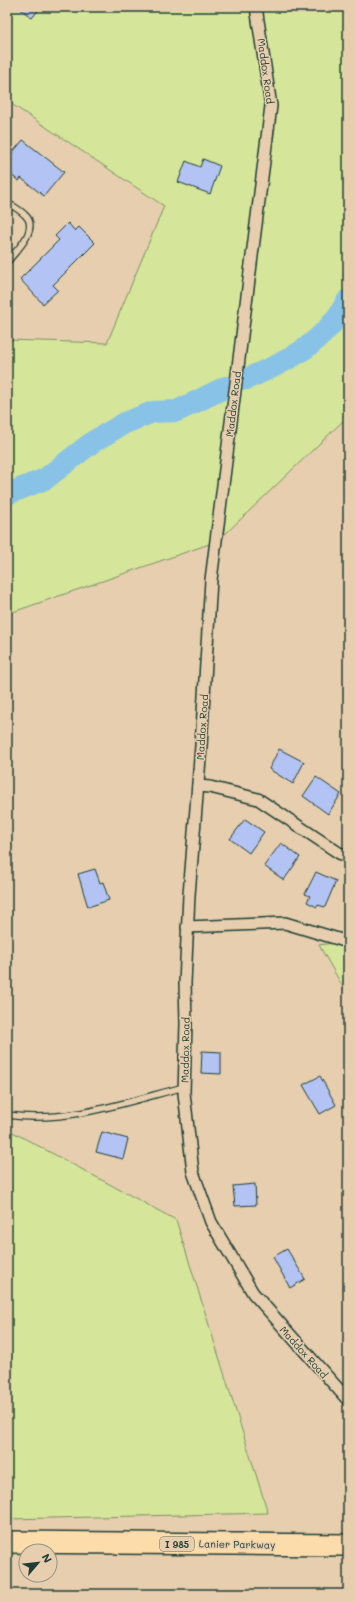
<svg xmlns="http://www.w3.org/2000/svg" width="355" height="1601" viewBox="0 0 355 1601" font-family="Mali,sans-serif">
<rect width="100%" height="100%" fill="#e6ceae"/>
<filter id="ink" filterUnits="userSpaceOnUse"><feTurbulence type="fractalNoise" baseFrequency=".025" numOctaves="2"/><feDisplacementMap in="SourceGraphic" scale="8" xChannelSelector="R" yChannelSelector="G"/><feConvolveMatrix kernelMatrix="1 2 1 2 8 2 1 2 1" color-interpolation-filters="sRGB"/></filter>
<g filter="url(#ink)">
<g fill="#d5e599" stroke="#7a9166">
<path d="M 7,7 L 348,7 L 348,420 L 344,420 L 218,541 L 7,614 L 7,340 L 107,343 L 164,206 L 7,101 Z"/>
<path d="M 348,941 L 348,996 L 319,945 Z"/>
<path d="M 7,1129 L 176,1220 L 268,1513 L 7,1519 Z"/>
</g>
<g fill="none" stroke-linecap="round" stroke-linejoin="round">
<g stroke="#88c3e7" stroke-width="22">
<path d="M 246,379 C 289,361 325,343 348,300"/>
<path d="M 7,494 L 45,479 L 94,441 L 125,423 L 153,412 L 177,411 L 226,387"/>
</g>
</g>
<g fill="#b3c4f4" stroke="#1f3d34">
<path d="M 18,7 L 41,7 L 32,18 Z"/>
<path d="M 23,140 L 64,172 L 44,196 L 21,178 L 19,181 L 7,172 L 7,168 L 12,162 L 8,158 Z"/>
<path d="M 203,159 L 220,166 L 210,194 L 178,182 L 186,161 L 200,167 Z"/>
<path d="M 68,223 L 75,231 L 79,227 L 95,243 L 53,285 L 58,290 L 43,304 L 20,279 L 59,240 L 55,236 Z"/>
<path d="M 279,749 L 304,762 L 293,784 L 269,769 Z"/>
<path d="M 316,777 L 341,794 L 328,814 L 303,796 Z"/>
<path d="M 245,819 L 264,832 L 249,853 L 230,839 Z"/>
<path d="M 281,843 L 300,857 L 284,880 L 264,866 Z"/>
<path d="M 95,869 L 100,883 L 103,882 L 109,900 L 88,907 L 78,874 Z"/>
<path d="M 316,872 L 336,881 L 325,907 L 318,905 L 317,907 L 307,902 L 310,896 L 305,894 Z"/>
<path d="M 202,1051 L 221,1052 L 221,1074 L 201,1073 Z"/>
<path d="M 320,1076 L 336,1105 L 320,1114 L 303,1085 Z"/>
<path d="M 102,1132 L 128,1139 L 123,1159 L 96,1152 Z"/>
<path d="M 255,1184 L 256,1205 L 235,1206 L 233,1186 Z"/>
<path d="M 287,1249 L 305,1279 L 290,1288 L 273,1257 Z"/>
</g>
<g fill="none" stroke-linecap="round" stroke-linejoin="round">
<defs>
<g id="lane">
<path d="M 7,203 C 13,206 20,210 25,215 C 40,229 16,251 7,262"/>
<path d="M 7,1115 C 67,1124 126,1102 184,1087"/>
</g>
<g id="street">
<path d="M 256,7 L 271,106 L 211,580 L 201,746 L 189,895 L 185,983 L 186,1023 L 184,1093 L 193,1172 L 211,1222 L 253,1293 L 348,1400"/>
<path d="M 198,786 L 210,787 L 258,799 L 339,853 L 348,856"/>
<path d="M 187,927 L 285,923 L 348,942"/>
</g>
<path id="highway" d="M 7,1542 L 348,1545"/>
</defs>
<use href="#lane" stroke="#1f3d34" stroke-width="8"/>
<use href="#street" stroke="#1f3d34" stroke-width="14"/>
<use href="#highway" stroke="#1f3d34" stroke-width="24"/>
<use href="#lane" stroke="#e6ceae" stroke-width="5.5"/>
<use href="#street" stroke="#e6ceae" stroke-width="11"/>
<use href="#highway" stroke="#fddcac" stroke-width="21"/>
</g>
</g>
<g text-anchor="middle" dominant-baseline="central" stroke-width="3" stroke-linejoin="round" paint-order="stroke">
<rect fill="#e6ceae" stroke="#5b6859" stroke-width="1" x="160" y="1537" width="34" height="14" rx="3"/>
<g font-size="9" font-weight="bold" fill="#1f3d34">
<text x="177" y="1544">I 985</text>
</g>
<g font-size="10" fill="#1f3d34" stroke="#e6ceae">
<text transform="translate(266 71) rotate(82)">Maddox Road</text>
<text transform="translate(233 404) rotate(-83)">Maddox Road</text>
<text transform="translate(202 727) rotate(-86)">Maddox Road</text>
<text transform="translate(185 1050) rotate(-89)">Maddox Road</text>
<text transform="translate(304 1352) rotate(48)">Maddox Road</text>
<text transform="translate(237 1544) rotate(1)">Lanier Parkway</text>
</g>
</g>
<rect width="355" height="1601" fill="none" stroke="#e6ceae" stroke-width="24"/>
<rect x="12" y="12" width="331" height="1577" fill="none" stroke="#1f3d34" stroke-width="1.5" filter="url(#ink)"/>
<g transform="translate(38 1563) rotate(62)"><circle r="19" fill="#e6ceae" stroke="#96947d"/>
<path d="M0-3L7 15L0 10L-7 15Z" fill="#1f3d34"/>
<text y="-6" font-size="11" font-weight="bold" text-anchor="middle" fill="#1f3d34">N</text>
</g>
</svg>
